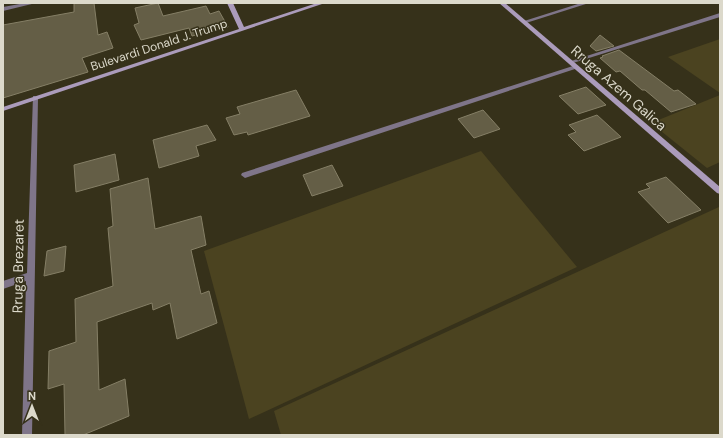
<svg xmlns="http://www.w3.org/2000/svg" width="723" height="438" viewBox="0 0 723 438" font-family="'DM Sans',sans-serif">
<rect width="100%" height="100%" fill="#36311a"/>
<g fill="#4b4320">
<path d="M 720,39 L 720,93 L 668,57 Z"/>
<path d="M 720,95 L 720,162 L 707,168 L 651,123 Z"/>
<path d="M 481,151 L 577,267 L 249,419 L 204,251 Z"/>
<path d="M 719,207 L 720,435 L 281,435 L 274,411 Z"/>
</g>
<g fill="#645e46" stroke="#857f66">
<path d="M 74,3 L 94,3 L 98,35 L 107,32 L 113,48 L 82,58 L 88,72 L 3,98 L 3,25 L 74,12 Z"/>
<path d="M 158,3 L 163,16 L 206,6 L 210,14 L 219,11 L 228,27 L 192,36 L 189,28 L 141,40 L 134,25 L 139,23 L 135,8 Z"/>
<path d="M 600,35 L 614,46 L 596,51 L 590,46 Z"/>
<path d="M 619,50 L 674,91 L 678,90 L 696,104 L 671,112 L 645,90 L 642,90 L 620,71 L 616,72 L 600,58 L 603,57 L 602,56 Z"/>
<path d="M 586,87 L 606,105 L 578,114 L 559,96 Z"/>
<path d="M 296,90 L 310,116 L 248,135 L 247,132 L 234,135 L 226,118 L 240,114 L 237,107 Z"/>
<path d="M 483,110 L 500,129 L 474,138 L 458,119 Z"/>
<path d="M 597,115 L 621,137 L 584,151 L 568,135 L 576,132 L 569,125 Z"/>
<path d="M 207,125 L 216,140 L 196,146 L 199,156 L 159,168 L 153,140 Z"/>
<path d="M 115,154 L 119,180 L 76,192 L 74,165 Z"/>
<path d="M 332,165 L 343,186 L 312,196 L 303,175 Z"/>
<path d="M 666,177 L 701,210 L 668,223 L 638,192 L 650,188 L 646,184 Z"/>
<path d="M 148,178 L 155,229 L 201,216 L 206,245 L 191,250 L 201,294 L 209,291 L 217,323 L 177,339 L 170,303 L 153,310 L 152,303 L 97,322 L 99,390 L 125,379 L 129,416 L 83,435 L 65,435 L 64,384 L 48,389 L 49,351 L 76,342 L 75,299 L 113,286 L 108,228 L 113,226 L 110,189 Z"/>
<path d="M 66,246 L 64,271 L 44,276 L 47,251 Z"/>
</g>
<g fill="none" stroke-linecap="round" stroke-linejoin="round">
<path fill="#7f7589" fill-rule="evenodd" d="M 720,13 L 720,17 L 573,63 L 571,64 L 568,62 Z"/>
<g fill="#7f7589" fill-rule="evenodd">
<path d="M 25,3 L 36,3 L 3,11 L 3,7 Z"/>
<path d="M 581,3 L 589,3 L 526,23 L 521,22 Z"/>
<path d="M 576,65 L 578,66 L 578,68 L 248,177 L 245,178 L 241,175 L 242,173 Z"/>
<path d="M 33,96 L 35,96 L 38,98 L 32,435 L 22,435 L 26,281 L 3,289 L 3,281 L 27,273 Z"/>
</g>
<g fill="#ab9bbb" fill-rule="evenodd">
<path d="M 227,3 L 233,3 L 244,27 L 317,3 L 325,3 L 3,111 L 3,107 L 239,29 Z"/>
<path d="M 499,3 L 505,3 L 720,187 L 720,194 L 717,193 Z"/>
</g>
</g>
<g text-anchor="middle" dominant-baseline="central" stroke-width="3" stroke-linejoin="round" paint-order="stroke">
<g font-size="12" fill="#dcd9cb" stroke="#36311a">
<text transform="translate(159 45) rotate(-18)">Bulevardi Donald J. Trump</text>
</g>
<g font-size="14" fill="#dcd9cb" stroke="#36311a">
<text transform="translate(619 88) rotate(41)">Rruga Azem Galica</text>
<text transform="translate(18 266) rotate(-89)">Rruga Brezaret</text>
</g>
</g>
<rect width="723" height="438" fill="none" stroke="#dcd9cb" stroke-width="8"/>
<g transform="translate(32 406)" stroke="#36311a" stroke-width="3" paint-order="stroke">
<path d="M0-3L7 15L0 10L-7 15Z" fill="#dcd9cb"/>
<text y="-6" font-size="11" font-weight="bold" text-anchor="middle" fill="#dcd9cb">N</text>
</g>
</svg>
